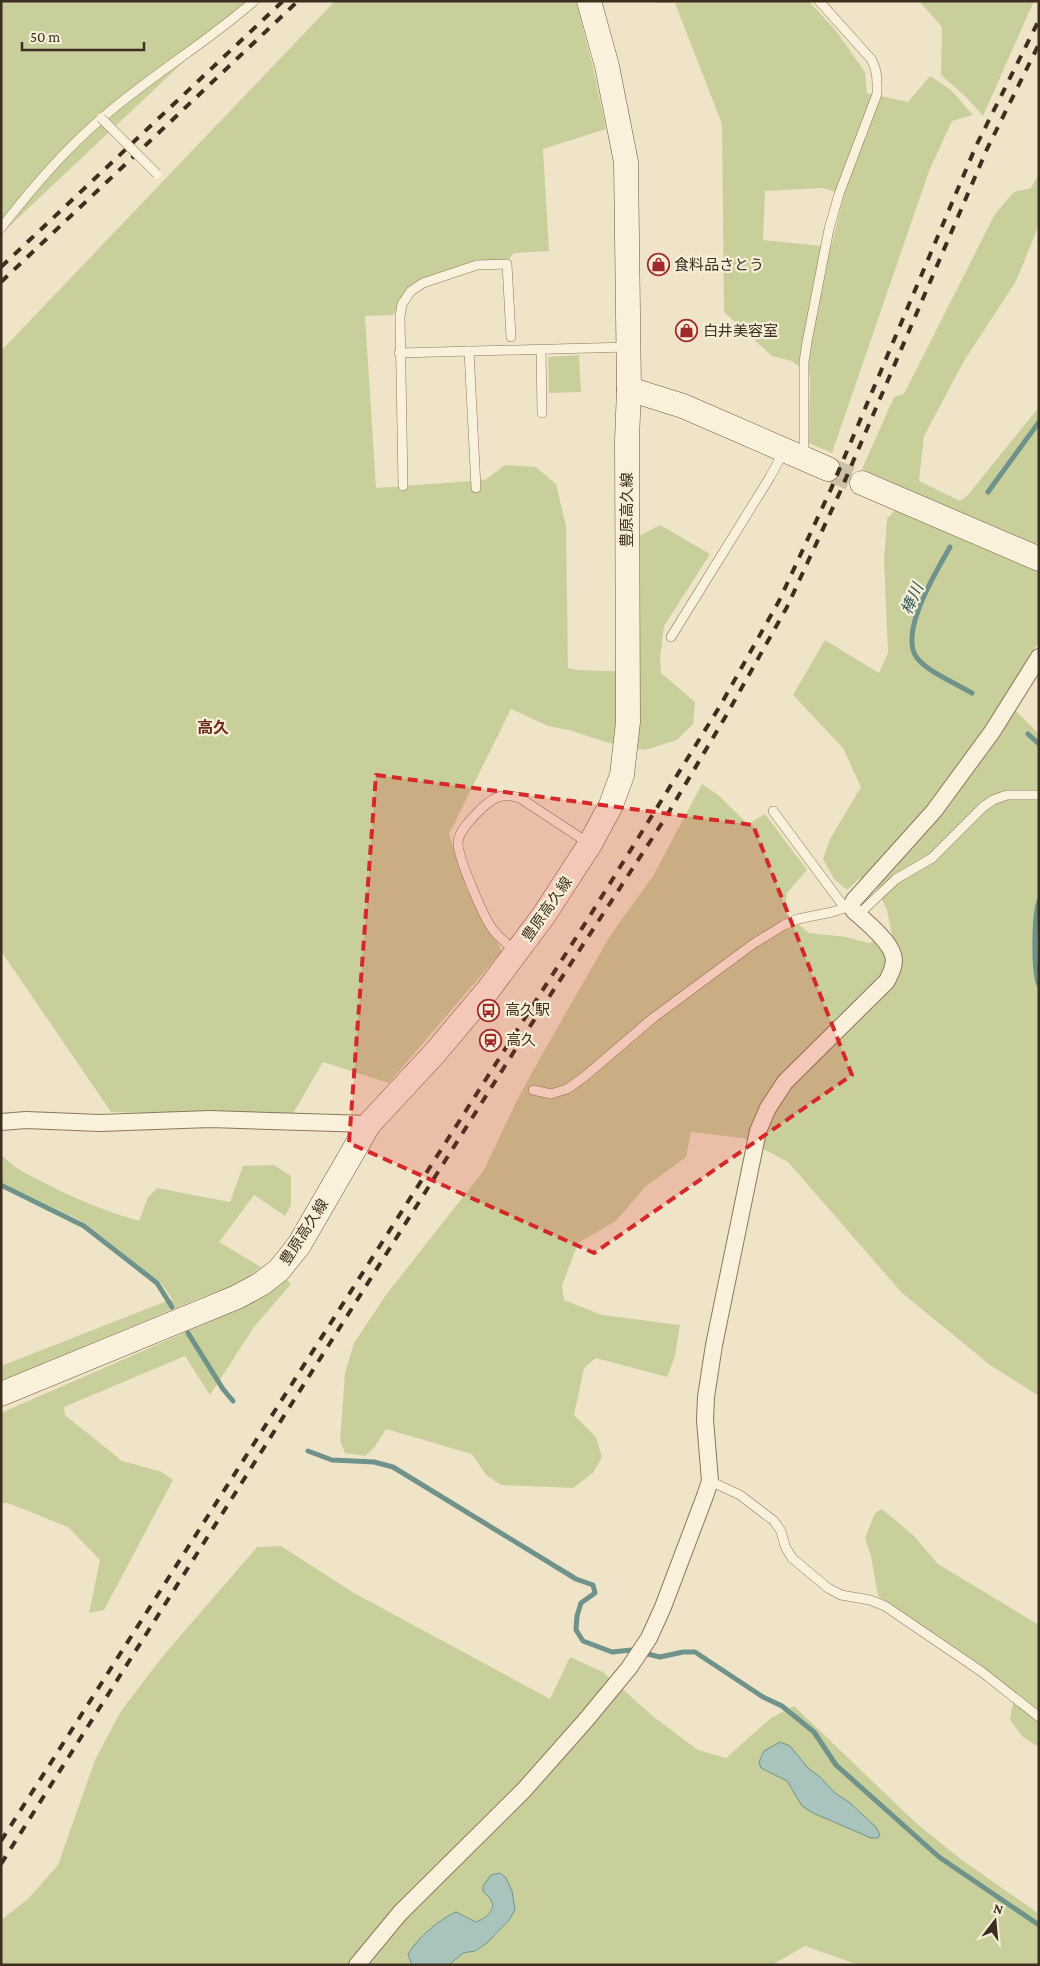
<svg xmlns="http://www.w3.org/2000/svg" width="1040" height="1966" viewBox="0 0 1040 1966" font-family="'Crimson Pro','Noto Sans JP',serif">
<rect width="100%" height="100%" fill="#f0e4c8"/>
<g fill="#c9cf9b" fill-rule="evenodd">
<path d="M 1,1 L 248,1 L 1,234 Z"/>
<path d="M 335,1 L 576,1 L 593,67 L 606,129 L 543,149 L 549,251 L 514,253 L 508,260 L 477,261 L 426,277 L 408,289 L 393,315 L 365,316 L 376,488 L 485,480 L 505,465 L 536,467 L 556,484 L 566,526 L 568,668 L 577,670 L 632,672 L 634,539 L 660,525 L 710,554 L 664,626 L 660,658 L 661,673 L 695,702 L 693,724 L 677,740 L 645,750 L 609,743 L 569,730 L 548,726 L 511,709 L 449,834 L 466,888 L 502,951 L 389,1083 L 323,1062 L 291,1117 L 111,1112 L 1,951 L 1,351 Z"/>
<path d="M 656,1 L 809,1 L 836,31 L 865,72 L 867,93 L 908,102 L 930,76 L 951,90 L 973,115 L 952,121 L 929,171 L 832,453 L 809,443 L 810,375 L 792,361 L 772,356 L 724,312 L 722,124 L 675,3 L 657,3 ZM 823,188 L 844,195 L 831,247 L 763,240 L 765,191 Z"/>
<path d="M 919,1 L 1034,1 L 983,116 L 966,97 L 941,75 L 942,27 Z"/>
<path d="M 1039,174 L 1039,225 L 1016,281 L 964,361 L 924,436 L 919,481 L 960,501 L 967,496 L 1039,407 L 1039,547 L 862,469 L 894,397 L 904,394 L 995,214 L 1014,192 L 1031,188 Z"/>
<path d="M 579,355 L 581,392 L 549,393 L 548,357 Z"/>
<path d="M 898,507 L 1039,569 L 1039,642 L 1003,698 L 1039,734 L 1039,1396 L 990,1365 L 902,1293 L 788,1162 L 743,1138 L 691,1132 L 686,1157 L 645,1187 L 616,1221 L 578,1243 L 562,1286 L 564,1300 L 602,1315 L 680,1325 L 675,1356 L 667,1377 L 596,1358 L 584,1368 L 574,1415 L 596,1437 L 602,1457 L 593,1473 L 573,1488 L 501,1485 L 486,1475 L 472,1454 L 386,1429 L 374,1448 L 365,1456 L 345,1453 L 340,1441 L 345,1373 L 354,1343 L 386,1295 L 484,1170 L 517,1100 L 544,1051 L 610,936 L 653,876 L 702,784 L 718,795 L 748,824 L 765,814 L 807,870 L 787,893 L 785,913 L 809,933 L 846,937 L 869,943 L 892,935 L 887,910 L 875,885 L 860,878 L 847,890 L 834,879 L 823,859 L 830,839 L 861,787 L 843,748 L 793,695 L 825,640 L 879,673 L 888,653 L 884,560 L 887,519 Z"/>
<path d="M 1,1154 C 12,1167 25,1173 39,1180 C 71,1197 104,1211 139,1221 L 148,1197 L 157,1188 L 230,1202 L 243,1166 L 274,1165 L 291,1176 L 291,1205 L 285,1216 L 254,1195 L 219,1242 L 261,1267 L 239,1285 L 202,1297 L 1,1381 L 1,1366 L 172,1299 L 161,1283 L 85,1223 L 1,1182 Z"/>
<path d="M 285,1278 L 291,1284 L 254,1327 L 210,1395 L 185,1356 L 64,1407 L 65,1415 L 122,1461 L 162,1472 L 173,1480 L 104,1610 L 89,1613 L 100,1560 L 68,1527 L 8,1503 L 1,1503 L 1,1413 L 241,1308 Z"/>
<path d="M 882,1509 L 913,1535 L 938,1564 L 1039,1625 L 1039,1747 L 1023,1737 L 1010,1720 L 1013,1703 L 976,1663 L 878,1596 L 871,1556 L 865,1538 L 875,1513 Z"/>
<path d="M 281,1546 L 354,1593 L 550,1699 L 570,1657 L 603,1672 L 654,1717 L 698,1750 L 726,1758 L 771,1718 L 794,1706 L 916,1823 L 962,1860 L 1039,1914 L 1039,1965 L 859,1965 L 805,1946 L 772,1965 L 449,1965 L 463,1953 L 475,1951 L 487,1943 L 509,1920 L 515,1910 L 487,1897 L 491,1900 C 493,1909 491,1913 484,1919 L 408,1954 L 412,1965 L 1,1965 L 1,1920 L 28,1899 L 58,1865 L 95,1760 L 121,1711 L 163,1656 L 257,1547 ZM 790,1746 L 808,1768 L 820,1777 L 835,1793 L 849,1802 L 876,1827 L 879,1834 L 878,1838 L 871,1838 L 813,1813 L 802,1806 L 787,1781 L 761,1768 Z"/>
</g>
<g fill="#a9c4bc" stroke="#6f938a">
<path d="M 780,1742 L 790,1746 L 808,1768 L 820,1777 L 835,1793 L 849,1802 L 876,1827 L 880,1835 L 878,1838 L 871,1838 L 813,1813 L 802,1806 L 787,1781 L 761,1768 L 759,1762 L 764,1751 Z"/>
<path d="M 500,1873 L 506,1878 L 512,1891 L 515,1910 L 509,1920 L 487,1943 L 475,1951 L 463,1953 L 449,1965 L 412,1965 L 408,1954 C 418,1938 438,1920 456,1912 L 476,1922 C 484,1919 497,1911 491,1900 C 490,1897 485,1894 483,1891 L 483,1886 L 491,1875 Z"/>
</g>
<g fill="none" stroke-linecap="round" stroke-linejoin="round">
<g stroke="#6f938a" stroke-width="5">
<path d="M 988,492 L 1039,422"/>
<path d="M 950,547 C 937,570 898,633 917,658 C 928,672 957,684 972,693"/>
<path d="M 1028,734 L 1039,744"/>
<path d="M 1039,901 C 1034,917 1033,969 1039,985"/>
<path d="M 1,1185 L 84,1226 L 157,1283 L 172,1307"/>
<path d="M 188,1333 L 223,1389 L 233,1401"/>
<path d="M 308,1451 L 332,1460 L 374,1462 L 393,1467 L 576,1579 L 593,1585 L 595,1593 L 581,1603 L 577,1616 L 576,1630 L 583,1641 L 612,1652 L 632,1650 L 660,1657 L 683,1652 L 695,1652 L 763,1697 L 782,1706 L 814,1732 L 836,1765 L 939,1857 L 1039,1925"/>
</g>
<path stroke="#ccc0a6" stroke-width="24" stroke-dasharray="24 12" stroke-linecap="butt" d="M 828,469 L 862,483"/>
<defs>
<g id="lane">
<path d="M 1,228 C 32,188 64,150 102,118 C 150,76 206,43 254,1"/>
<path d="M 541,349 L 542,413"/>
<path d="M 469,351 L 476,488"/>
<path d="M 399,353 L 628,347"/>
<path d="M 804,456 L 804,362 L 807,342 L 829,229 L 839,194 L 877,94 C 877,81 878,71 871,59 L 819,1"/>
<path d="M 403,486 L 400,317 L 402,304 L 411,291 L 423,283 L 477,265 L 507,264 L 511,337"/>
<path d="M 671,637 L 770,477 L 784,451"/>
<path d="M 773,811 L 845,908"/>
<path d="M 858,915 L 896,879 L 932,858 L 983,807 L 993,800 L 1007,795 L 1039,795"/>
<path d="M 517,952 C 509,945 500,939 494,931 C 485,921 457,856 458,842 C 459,830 474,816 482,808 C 495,796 503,793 520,798 L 590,844"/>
<path d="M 533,1090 L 551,1094 L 567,1089 L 584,1077 L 653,1018 L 753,944 L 784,925 L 798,919 L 832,912 L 851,906"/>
<path d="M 710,1481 L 740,1495 L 774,1521 L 781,1531 L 785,1546 L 792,1558 L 828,1588 L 841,1595 L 870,1600 L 885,1606 L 982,1672 L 1039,1717"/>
</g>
<g id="street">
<path d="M 1,1122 L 26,1120 L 100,1123 L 210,1119 L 369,1124"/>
<path d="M 357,1965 L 400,1913 L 524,1790 L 586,1720 L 629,1668 L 649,1638 L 663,1607 L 705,1496 L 710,1481 L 705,1420 L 706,1397 L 714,1345 L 758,1131 L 768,1108 L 785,1082 L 887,981 C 891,973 896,964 893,955 C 889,940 865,921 854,911 L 851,906 L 854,900 L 934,811 L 992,732 L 1039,657"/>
</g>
<g id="secondary">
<path d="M 589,1 L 607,66 L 626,162 L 629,389"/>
<path d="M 862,483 L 1039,559"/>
<path d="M 1,1394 L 237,1297 L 261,1284 L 279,1270 L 299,1245 L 369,1124 L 434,1054 L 488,990 L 544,915 L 590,844 L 611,805 L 622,775 L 628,722 L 627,440 L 629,389 L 683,406 L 828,469"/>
</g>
</defs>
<use href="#lane" stroke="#8d765c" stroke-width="10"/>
<use href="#street" stroke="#8d765c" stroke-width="18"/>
<use href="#secondary" stroke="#6f573f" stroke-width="25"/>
<use href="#lane" stroke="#faf1dc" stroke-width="9"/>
<use href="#street" stroke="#faf1dc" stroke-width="16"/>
<use href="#secondary" stroke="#faf1dc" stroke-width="24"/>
<g stroke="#3d2e20" stroke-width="4" stroke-dasharray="9 9" stroke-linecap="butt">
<path d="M 1,267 L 283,1"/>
<path d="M 1,282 L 298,1"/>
<path d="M 1,1841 L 586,922 L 720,706 L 779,601 L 831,489 L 976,146 L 1039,20"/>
<path d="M 1,1864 L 527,1031 L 666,817 L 727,714 L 787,607 L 840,492 L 987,149 L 1039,44"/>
</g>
<defs>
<path id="lane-bridge" d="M 101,118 L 157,174"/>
</defs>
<use href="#lane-bridge" stroke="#8d765c" stroke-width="10" stroke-linecap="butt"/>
<use href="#lane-bridge" stroke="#faf1dc" stroke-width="9"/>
</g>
<path fill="#d62828" fill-opacity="0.2" stroke="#d62828" stroke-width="4" stroke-dasharray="10 6" stroke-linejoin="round" d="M 376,775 L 753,825 L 852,1075 L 594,1253 L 349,1143 Z"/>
<defs>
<symbol id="shop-ring" viewBox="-11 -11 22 22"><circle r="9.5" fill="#f7eed8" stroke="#9e2a2b" stroke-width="1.5"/><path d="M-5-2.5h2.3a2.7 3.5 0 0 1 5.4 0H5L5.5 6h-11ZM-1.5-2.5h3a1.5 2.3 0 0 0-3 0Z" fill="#9e2a2b"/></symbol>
<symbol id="bus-ring" viewBox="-11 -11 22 22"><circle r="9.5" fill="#f7eed8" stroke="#9e2a2b" stroke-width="1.5"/><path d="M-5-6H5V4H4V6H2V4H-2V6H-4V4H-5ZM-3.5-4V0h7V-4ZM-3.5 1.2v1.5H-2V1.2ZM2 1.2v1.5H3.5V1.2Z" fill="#9e2a2b"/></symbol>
<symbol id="station-ring" viewBox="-11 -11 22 22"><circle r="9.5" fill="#f7eed8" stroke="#9e2a2b" stroke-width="1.5"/><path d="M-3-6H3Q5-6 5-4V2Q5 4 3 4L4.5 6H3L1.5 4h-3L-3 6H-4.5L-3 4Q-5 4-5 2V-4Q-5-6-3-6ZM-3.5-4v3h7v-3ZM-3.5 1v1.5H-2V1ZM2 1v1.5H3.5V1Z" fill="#9e2a2b"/></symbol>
</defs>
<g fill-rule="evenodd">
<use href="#shop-ring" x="646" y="252" width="25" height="25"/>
<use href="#shop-ring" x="674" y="318" width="25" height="25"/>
<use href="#bus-ring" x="476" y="998" width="25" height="25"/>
<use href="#station-ring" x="478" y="1028" width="25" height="25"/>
</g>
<g text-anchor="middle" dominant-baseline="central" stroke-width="4.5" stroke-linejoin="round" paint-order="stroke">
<g font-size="15" fill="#3d2e20" stroke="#f7eed8" text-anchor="start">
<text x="674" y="265">食料品さとう</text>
<text x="703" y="331">白井美容室</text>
<text x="505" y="1010">高久駅</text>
<text x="506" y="1040">高久</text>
</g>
<g font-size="15" fill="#3d2e20" stroke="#f7eed8">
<text transform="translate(627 510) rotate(-90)">豊原高久線</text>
<text transform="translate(547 909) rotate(-55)">豊原高久線</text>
<text transform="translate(304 1232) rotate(-57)">豊原高久線</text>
</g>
<g font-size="16" font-style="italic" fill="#2f5d5a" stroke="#f7eed8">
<text transform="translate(912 599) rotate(-66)">棒川</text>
</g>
<g font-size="16" font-weight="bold" fill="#6b2e1e" stroke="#f7eed8">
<text x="213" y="727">高久</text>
</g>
</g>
<rect width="1040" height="1966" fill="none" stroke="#3d2e20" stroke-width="5"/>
<g transform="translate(995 1921) rotate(16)" stroke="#f7eed8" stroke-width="4" paint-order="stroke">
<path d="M0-4L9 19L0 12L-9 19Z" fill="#3d2e20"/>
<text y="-8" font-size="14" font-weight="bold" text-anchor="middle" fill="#3d2e20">N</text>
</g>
<path d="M22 42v8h122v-8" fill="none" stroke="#3d2e20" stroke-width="2.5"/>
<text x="30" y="42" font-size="15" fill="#3d2e20" stroke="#f7eed8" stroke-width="4" paint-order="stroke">50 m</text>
</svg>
